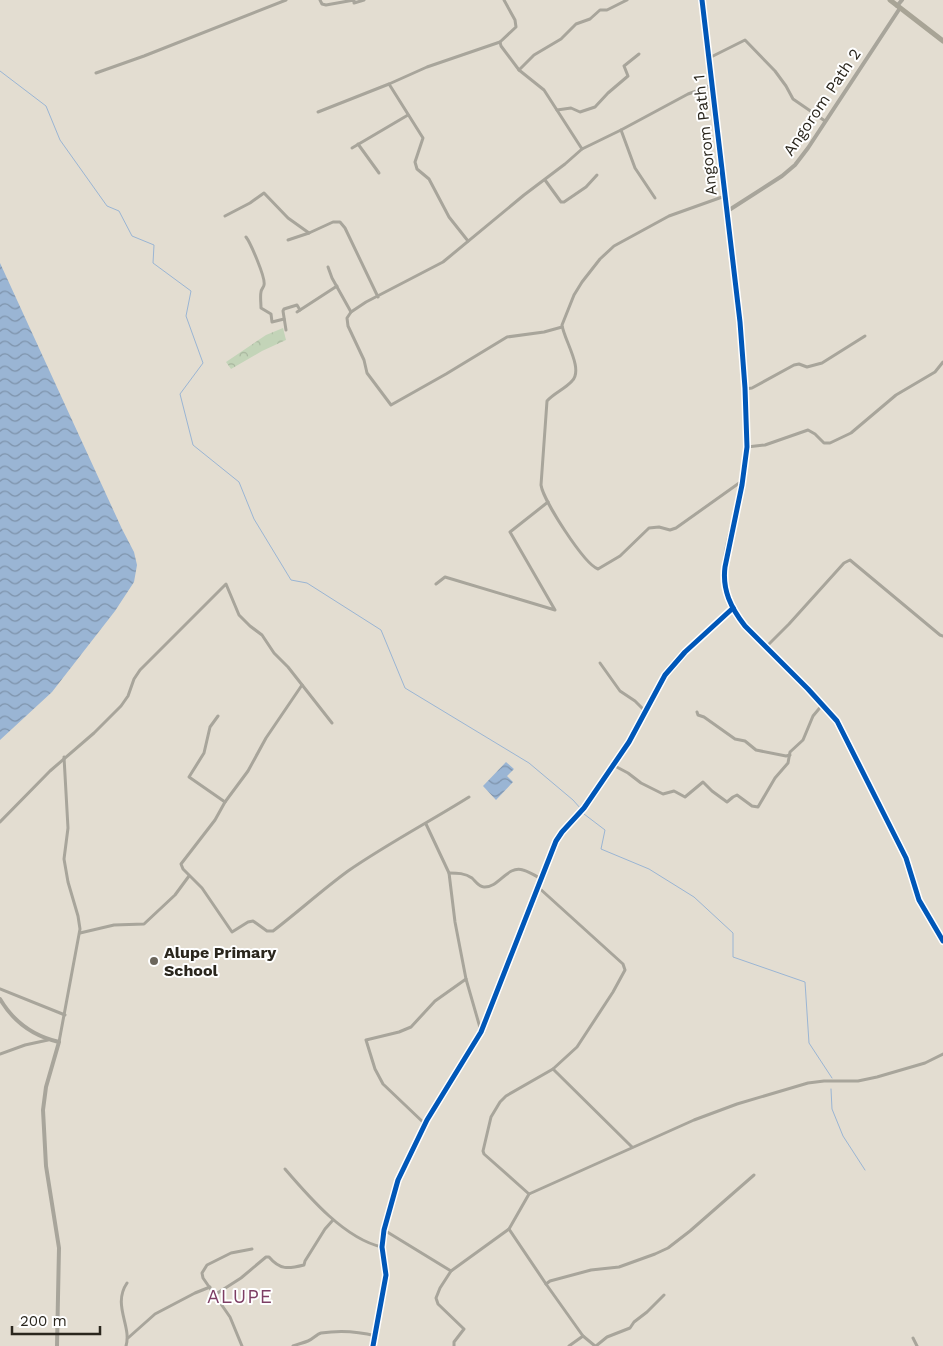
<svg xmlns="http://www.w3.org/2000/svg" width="943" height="1346" viewBox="0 0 943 1346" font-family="'Work Sans',sans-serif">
<defs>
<pattern id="forest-crowns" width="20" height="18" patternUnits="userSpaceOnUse" patternTransform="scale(1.25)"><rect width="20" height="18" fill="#c3d4b8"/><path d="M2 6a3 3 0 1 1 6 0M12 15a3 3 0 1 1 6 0" fill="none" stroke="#a8b69e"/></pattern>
<pattern id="water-waves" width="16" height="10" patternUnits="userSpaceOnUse" patternTransform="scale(1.25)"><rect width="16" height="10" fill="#9ab5d4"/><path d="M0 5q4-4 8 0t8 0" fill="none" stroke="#7e93ab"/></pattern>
</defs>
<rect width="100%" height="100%" fill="#e3ddd1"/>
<path fill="url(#forest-crowns)" d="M 283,328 L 286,340 L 262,351 L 231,369 L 226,362 L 266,335 Z"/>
<g fill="url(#water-waves)">
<path d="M 0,263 L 122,529 L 134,552 L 137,565 L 134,582 L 115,611 L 52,692 L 0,740 Z"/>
<path d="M 506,762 L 514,769 L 507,776 L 513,782 L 496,800 L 483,786 Z"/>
</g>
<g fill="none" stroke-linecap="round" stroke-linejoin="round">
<g stroke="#9ab5d4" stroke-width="1">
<path d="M 0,71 L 46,106 L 60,140 L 107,206 L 119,211 L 132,236 L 154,245 L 153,263 L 191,291 L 186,316 L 203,363 L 180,394 L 193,445 L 239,482 L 254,519 L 291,580 L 307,583 L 381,630 L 405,688 L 529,763 L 573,800 L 581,809"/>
<path d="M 584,814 L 605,830 L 601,849 L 649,869 L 694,897 L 733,933 L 733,957 L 805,982 L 809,1043 L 832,1078"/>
<path d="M 831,1089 L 832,1109 L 843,1136 L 865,1170"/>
</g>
<g stroke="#a8a59b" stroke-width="3">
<path d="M 320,0 L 322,4 L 326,5 L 354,0 L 354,3 L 364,0"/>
<path d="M 504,0 L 515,20 L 516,27 L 500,42 L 501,46 L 519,70 L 544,90 L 582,149 L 621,130 L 688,94 L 713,85"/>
<path d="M 702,0 L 726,212"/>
<path d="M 709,58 L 745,40 L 775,71 L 786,86 L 793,99 L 825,121"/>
<path d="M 519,70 L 534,55 L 561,39 L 576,24 L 590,19 L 600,10 L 607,10 L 627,0"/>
<path d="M 96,73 L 144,56 L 286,0"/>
<path d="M 389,84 L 423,138 L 415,162 L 417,169 L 429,179 L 449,217 L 468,241"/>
<path d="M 557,110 L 571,108 L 580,112 L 595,107 L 608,93 L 628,76 L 624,66 L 639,54"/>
<path d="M 318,112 L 389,84 L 427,67 L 500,42"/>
<path d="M 621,130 L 635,168 L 655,198"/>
<path d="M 358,144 L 379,173"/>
<path d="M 352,148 L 408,115"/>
<path d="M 545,180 L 561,202 L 564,202 L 586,187 L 597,175"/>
<path d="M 725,196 L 669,216 L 614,246 L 600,259 L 582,282 L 574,295 L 562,325 C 564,340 584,369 572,381 C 565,389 554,393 547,401 L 541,485 C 543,500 584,564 598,569 L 620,556 L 649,528 L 659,527 L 670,530 L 676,528 L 742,481"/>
<path d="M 225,216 L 250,203 L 264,193 L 288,218 L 309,233 L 333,222 L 340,222 L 345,228 L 378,297"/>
<path d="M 246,237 C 250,242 266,278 264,285 C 264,287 261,289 261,292 C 260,296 261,303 261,308 L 271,314 L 272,322 L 284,319"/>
<path d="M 288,240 L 309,233"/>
<path d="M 328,267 L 332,278 L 351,312"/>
<path d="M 297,312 L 337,286"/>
<path d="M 562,327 L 544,332 L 507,337 L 446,374 L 391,405 L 367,373 L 364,360 L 348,326 L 347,318 L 351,312 L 366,302 L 443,262 L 524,195 L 565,164 L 582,149"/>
<path d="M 286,330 L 283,311 L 284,309 L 297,305 L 300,310"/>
<path d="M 745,389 L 752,388 L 794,365 L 799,364 L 807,367 L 822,363 L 865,336"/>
<path d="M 747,447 L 765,445 L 808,430 L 815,434 L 824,443 L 830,443 L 851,433 L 896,395 L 935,372 L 943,362"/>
<path d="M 436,584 L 445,577 L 555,610 L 510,532 L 548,502"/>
<path d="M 766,647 L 789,624 L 844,563 L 850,560 L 940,635 L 943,636"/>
<path d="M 600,663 L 620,691 L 635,701 L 645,711"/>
<path d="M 302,685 L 266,738 L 248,771 L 225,802 L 215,820 L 181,864 L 183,869 L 202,888 L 232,932 L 248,922 L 253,921 L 267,931 L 273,931 C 298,912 322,890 348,871 C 387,844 429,822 469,797"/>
<path d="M 697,712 L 698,715 L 704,717 L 735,739 L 745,741 L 756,750 L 786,756 L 790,755"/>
<path d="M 218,716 L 210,727 L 204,753 L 189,777 L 225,802"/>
<path d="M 613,765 L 628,773 L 641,783 L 663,794 L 674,791 L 685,797 L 703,782 L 712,791 L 727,802 L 733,797 L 737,795 L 752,806 L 758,807 L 775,778 L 788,763 L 790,752 L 803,740 L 813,716 L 823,704"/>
<path d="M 0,822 L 50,771 L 94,733 L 121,706 L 128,696 L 134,679 L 140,670 L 226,584 L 239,615 L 250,626 L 262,635 L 274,653 L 288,667 L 332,723"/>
<path d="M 426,824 L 449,873 L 455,922 L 466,979 L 481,1031"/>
<path d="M 449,873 C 457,873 465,873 472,878 C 476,882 479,887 484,887 C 499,888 507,865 523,870 C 530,872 536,876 541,879"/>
<path d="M 80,933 L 114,925 L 144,924 L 175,895 L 189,876"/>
<path d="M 0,989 L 65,1015"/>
<path d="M 59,1042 L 80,929 L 78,916 L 68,882 L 64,859 L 68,828 L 64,757"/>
<path d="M 0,1054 L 25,1045 L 48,1040"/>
<path d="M 553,1069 L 632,1147"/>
<path d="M 425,1124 L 383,1084 L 375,1069 L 366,1040 L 399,1032 L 411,1027 L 435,1001 L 466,979"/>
<path d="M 285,1169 C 309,1197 345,1239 382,1247"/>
<path d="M 529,1194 L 484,1154 L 483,1151 L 491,1117 L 500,1102 L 506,1096 L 553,1069 L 577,1047 L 613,992 L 625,970 L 623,964 L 538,887"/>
<path d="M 384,1230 L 451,1271"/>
<path d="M 546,1284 L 550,1281 L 591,1270 L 619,1267 L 655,1254 L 668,1248 L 690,1231 L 754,1175"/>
<path d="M 216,1294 L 241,1278 L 266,1257 L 269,1257 C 280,1270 288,1269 304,1265 L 305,1261 L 325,1229 L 333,1220"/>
<path d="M 128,1338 L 155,1314 L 195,1293 L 210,1287"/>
<path d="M 913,1338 L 917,1346"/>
<path d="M 126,1346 C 132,1326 112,1305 127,1283"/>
<path d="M 242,1346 L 230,1317 L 203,1278 L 202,1273 L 207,1265 L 231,1253 L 252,1249"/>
<path d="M 293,1346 C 298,1344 303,1343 308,1341 C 313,1339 317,1334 321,1333 C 340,1330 357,1331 376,1336"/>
<path d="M 373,1346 L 386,1275 L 382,1247 L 384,1230 L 398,1180 L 427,1120 L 481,1032 L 556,841 L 562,832 L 584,808 L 629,742 L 665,675 L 685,652 L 733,608"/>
<path d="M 454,1346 L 454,1342 L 464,1329 L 438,1304 L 436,1298 L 440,1288 L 451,1271 L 509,1229"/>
<path d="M 569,1346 L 583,1336"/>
<path d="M 595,1346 L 583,1336 L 546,1284 L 509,1229 L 529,1194 L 694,1120 L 737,1104 L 808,1083 L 824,1081 L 858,1081 L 877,1077 L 925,1063 L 943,1054"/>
<path d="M 596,1346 L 607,1337 L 630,1328 L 634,1322 L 647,1312 L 664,1295"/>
</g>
<g stroke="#a8a59b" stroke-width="4">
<path d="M 897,6 L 902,0"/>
<path d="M 900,8 L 808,148 L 795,165 L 782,176 L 726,212 C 737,300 755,393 742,481 C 738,511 721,552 724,582 C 726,598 735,613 745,626 L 808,689 L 837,721 L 906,858 L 919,900 L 943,941"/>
<path d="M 0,999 C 13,1021 33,1036 59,1042 L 46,1087 L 43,1110 L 46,1166 L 59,1248 L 57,1346"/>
</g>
<path stroke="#a8a496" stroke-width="5" d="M 890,0 L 943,41"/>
<defs>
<g id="cycleway">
<path d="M 702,0 L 740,322 L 745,388 L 747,447 L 742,485 L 725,567 C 722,590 731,608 745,626 L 808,689 L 837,721 L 906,858 L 919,900 L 943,941"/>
<path d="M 373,1346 L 386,1275 L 382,1247 L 384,1230 L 398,1180 L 427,1120 L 481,1032 L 556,841 L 562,832 L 584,808 L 629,742 L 665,675 L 685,652 L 733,608"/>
</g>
</defs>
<use href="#cycleway" stroke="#fff" stroke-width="8"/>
<use href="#cycleway" stroke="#0057b8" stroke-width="5"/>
</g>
<circle fill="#6b665c" stroke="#fff" stroke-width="2" cx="154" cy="961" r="5"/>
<g text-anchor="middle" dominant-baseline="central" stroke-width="4" stroke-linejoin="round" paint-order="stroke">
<g font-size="16" fill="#2a261d" stroke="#fff">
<text transform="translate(822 102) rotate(-56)">Angorom Path 2</text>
<text transform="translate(705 135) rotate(-96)">Angorom Path 1</text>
</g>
<g font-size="16" font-weight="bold" fill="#2a261d" stroke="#fff" text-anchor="start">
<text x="164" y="952">Alupe Primary<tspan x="164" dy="18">School</tspan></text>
</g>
<g font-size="19" letter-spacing="1" fill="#7d3e64" stroke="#fff">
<text x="240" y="1296">ALUPE</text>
</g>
</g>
<path d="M12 1326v8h88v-8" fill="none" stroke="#2a261d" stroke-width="2.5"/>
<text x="20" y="1326" font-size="15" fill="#2a261d" stroke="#ffffff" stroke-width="4" paint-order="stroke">200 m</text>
</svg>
